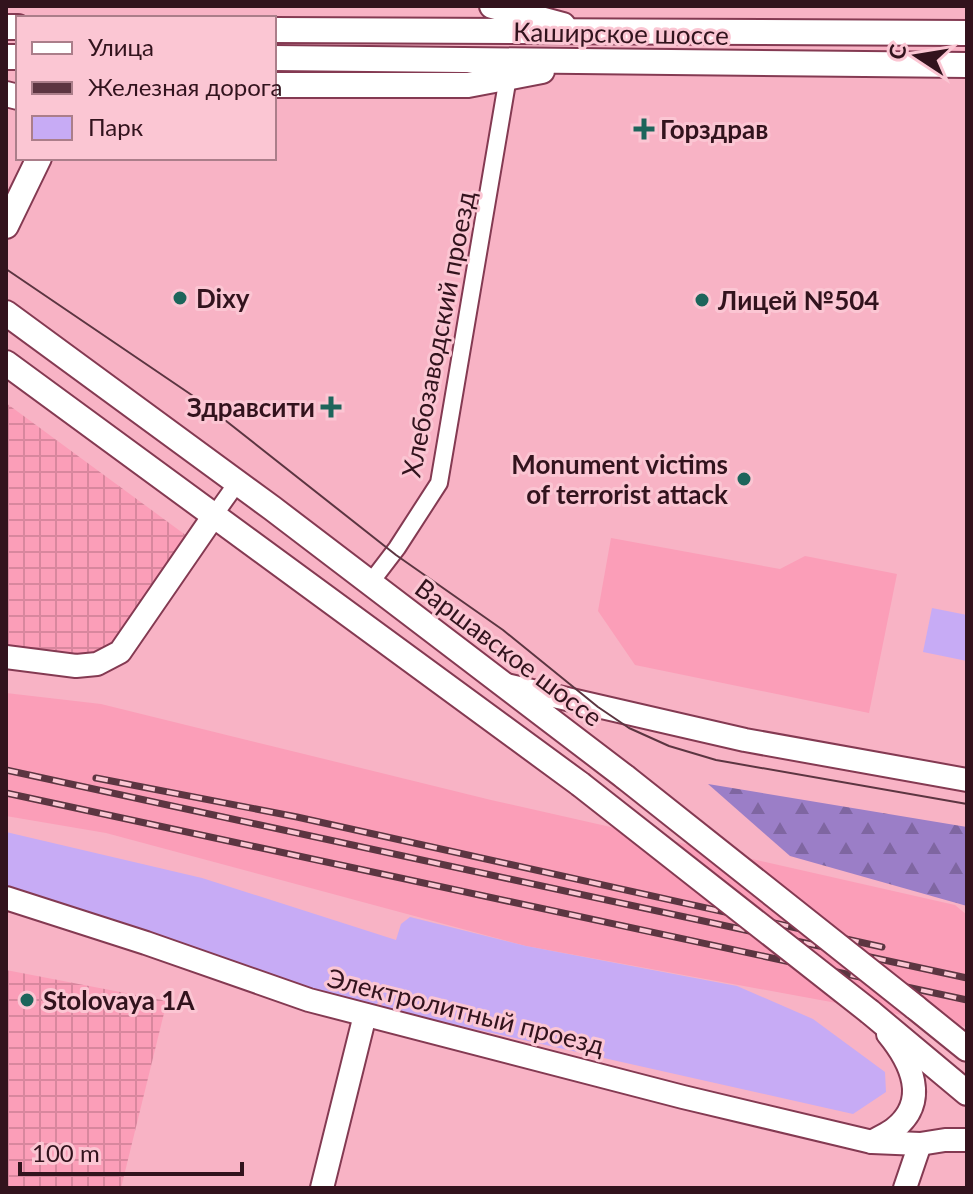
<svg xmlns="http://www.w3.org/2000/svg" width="973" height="1194" viewBox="0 0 973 1194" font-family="Lato,sans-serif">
<defs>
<pattern id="industrial-grid" width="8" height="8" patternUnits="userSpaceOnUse" patternTransform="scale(2)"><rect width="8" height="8" fill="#fb9eb8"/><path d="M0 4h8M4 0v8" fill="none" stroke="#d8879e"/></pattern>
<pattern id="forest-firs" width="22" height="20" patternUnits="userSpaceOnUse" patternTransform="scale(2)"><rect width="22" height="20" fill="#9b7ec7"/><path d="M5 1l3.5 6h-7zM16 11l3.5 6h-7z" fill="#7f66a1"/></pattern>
</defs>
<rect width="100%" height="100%" fill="#f8b3c5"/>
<g fill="#fb9eb8">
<path d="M 611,538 L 780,569 L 805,556 L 897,574 L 869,713 L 635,665 L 598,611 Z"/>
<path d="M 6,693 L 101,704 L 491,800 L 955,905 L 967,915 L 967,1027 L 526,946 L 106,833 L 6,816 Z"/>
</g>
<g fill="url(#industrial-grid)">
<path d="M 6,403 L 191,539 L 117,645 L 100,655 L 77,656 L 6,648 Z"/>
<path d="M 6,970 L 167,1001 L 121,1188 L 6,1188 Z"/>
</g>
<path fill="url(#forest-firs)" d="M 708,784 L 967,827 L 967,906 L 790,856 Z"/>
<g fill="#c7abf5">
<path d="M 932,608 L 967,615 L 967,661 L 923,652 Z"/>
<path d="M 6,832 L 202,878 L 396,940 L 401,924 L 410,917 L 526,946 L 737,986 L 813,1019 L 885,1072 L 886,1092 L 853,1114 L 381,1008 L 383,997 L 371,1010 L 6,889 Z"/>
</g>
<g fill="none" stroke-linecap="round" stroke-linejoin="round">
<defs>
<g id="street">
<path d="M 215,514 L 237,483"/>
<path d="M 371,582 L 397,548 L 439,483 L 508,77"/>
</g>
<g id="secondary">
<path d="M 6,657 L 76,666 L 97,664 L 120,652 L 215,514"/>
<path d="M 506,685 L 745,740 L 967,780"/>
<path d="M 6,898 L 146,943 L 309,1000 L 683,1097 L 872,1142 L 920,1144 L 945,1140 L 967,1140"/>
<path d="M 872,1142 C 879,1137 888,1134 894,1129 C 930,1101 911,1062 888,1034"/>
<path d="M 322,1188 L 365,1015"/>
<path d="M 905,1188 L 920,1144"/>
</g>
<g id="primary">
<path d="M 492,6 L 563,25"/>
<path d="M 6,27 L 18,27"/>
<path d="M 274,30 C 505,32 736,31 967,33"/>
<path d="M 6,57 L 18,57"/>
<path d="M 274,58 L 967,65"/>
<path d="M 274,85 L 468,85 L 542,71"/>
<path d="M 6,94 L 18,97"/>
<path d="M 6,226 L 39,158"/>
<path d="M 6,313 L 272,508 L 625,777"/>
<path d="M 6,363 L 580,784"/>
<path d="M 915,1007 L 967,1049"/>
<path d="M 870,1012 L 967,1093"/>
</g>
</defs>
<use href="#street" stroke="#843a52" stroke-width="20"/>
<use href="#secondary" stroke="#843a52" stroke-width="26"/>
<use href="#primary" stroke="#843a52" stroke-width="28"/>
<use href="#street" stroke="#fff" stroke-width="16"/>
<use href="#secondary" stroke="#fff" stroke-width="22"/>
<use href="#primary" stroke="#fff" stroke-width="24"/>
<path stroke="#5c3541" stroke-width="2" d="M 6,269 L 202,402 L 396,555 L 503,630 L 598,707 L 629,728 L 669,746 L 716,760 L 967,804"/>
<defs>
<g id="rail">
<path d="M 6,770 L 967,978"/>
<path d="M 96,778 L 297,817 L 882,947"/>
<path d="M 6,793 L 967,1000"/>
</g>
</defs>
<use href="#rail" stroke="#5c3541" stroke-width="7"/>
<use href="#rail" stroke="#fbc6d3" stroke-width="4" stroke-dasharray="12" stroke-linecap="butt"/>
<defs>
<g id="primary-bridge">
<path d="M 625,777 L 915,1007"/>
<path d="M 580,784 L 870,1012"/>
</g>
</defs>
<use href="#primary-bridge" stroke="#843a52" stroke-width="28" stroke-linecap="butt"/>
<use href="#primary-bridge" stroke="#fff" stroke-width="24"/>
</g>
<g fill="#1d655b" stroke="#fbc6d3" stroke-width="3">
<path d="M640 117h8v8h8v8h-8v8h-8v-8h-8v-8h8z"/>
<circle cx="180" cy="298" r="8"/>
<circle cx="702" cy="300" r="8"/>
<path d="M327 395h8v8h8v8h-8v8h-8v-8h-8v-8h8z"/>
<circle cx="744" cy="479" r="8"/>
<circle cx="27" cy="1000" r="8"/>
</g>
<g text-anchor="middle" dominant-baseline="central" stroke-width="6" stroke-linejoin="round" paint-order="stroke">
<g font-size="26" fill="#32131d" stroke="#fbc6d3">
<text transform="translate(621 33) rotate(1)">Каширское шоссе</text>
<text transform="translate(438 334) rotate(-79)">Хлебозаводский проезд</text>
<text transform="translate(509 652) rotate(37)">Варшавское шоссе</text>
<text transform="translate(466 1011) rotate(14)">Электролитный проезд</text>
</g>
<g font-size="26" font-weight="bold" fill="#32131d" stroke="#fbc6d3" text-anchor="start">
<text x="660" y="129">Горздрав</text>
<text x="196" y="298">Dixy</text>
<text x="718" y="300">Лицей №504</text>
<text x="315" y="407" text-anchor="end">Здравсити</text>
<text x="728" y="464" text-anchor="end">Monument victims<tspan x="728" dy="30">of terrorist attack</tspan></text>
<text x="43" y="1000">Stolovaya 1A</text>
</g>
</g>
<rect width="973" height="1194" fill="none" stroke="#32131d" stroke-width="16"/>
<rect x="16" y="16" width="260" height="144" fill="#fbc6d3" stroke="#ab7e8a" stroke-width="2"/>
<rect x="32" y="42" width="40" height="12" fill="#ffffff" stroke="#ab7e8a" stroke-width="2"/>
<text x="88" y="56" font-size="24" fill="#32131d">Улица</text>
<rect x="32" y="82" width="40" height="12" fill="#5c3541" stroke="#ab7e8a" stroke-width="2"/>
<text x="88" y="96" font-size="24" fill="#32131d">Железная дорога</text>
<rect x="32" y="116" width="40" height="24" fill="#c7abf5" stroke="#ab7e8a" stroke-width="2"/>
<text x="88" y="136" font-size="24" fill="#32131d">Парк</text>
<g transform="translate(917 56) rotate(282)" stroke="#fbc6d3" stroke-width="6" paint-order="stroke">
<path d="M0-6L14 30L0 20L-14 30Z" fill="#32131d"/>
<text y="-12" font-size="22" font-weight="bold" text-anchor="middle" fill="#32131d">С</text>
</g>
<path d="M20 1162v12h222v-12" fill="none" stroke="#32131d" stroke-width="4"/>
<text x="32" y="1162" font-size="24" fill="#32131d" stroke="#fbc6d3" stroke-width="6" paint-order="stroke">100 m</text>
</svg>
